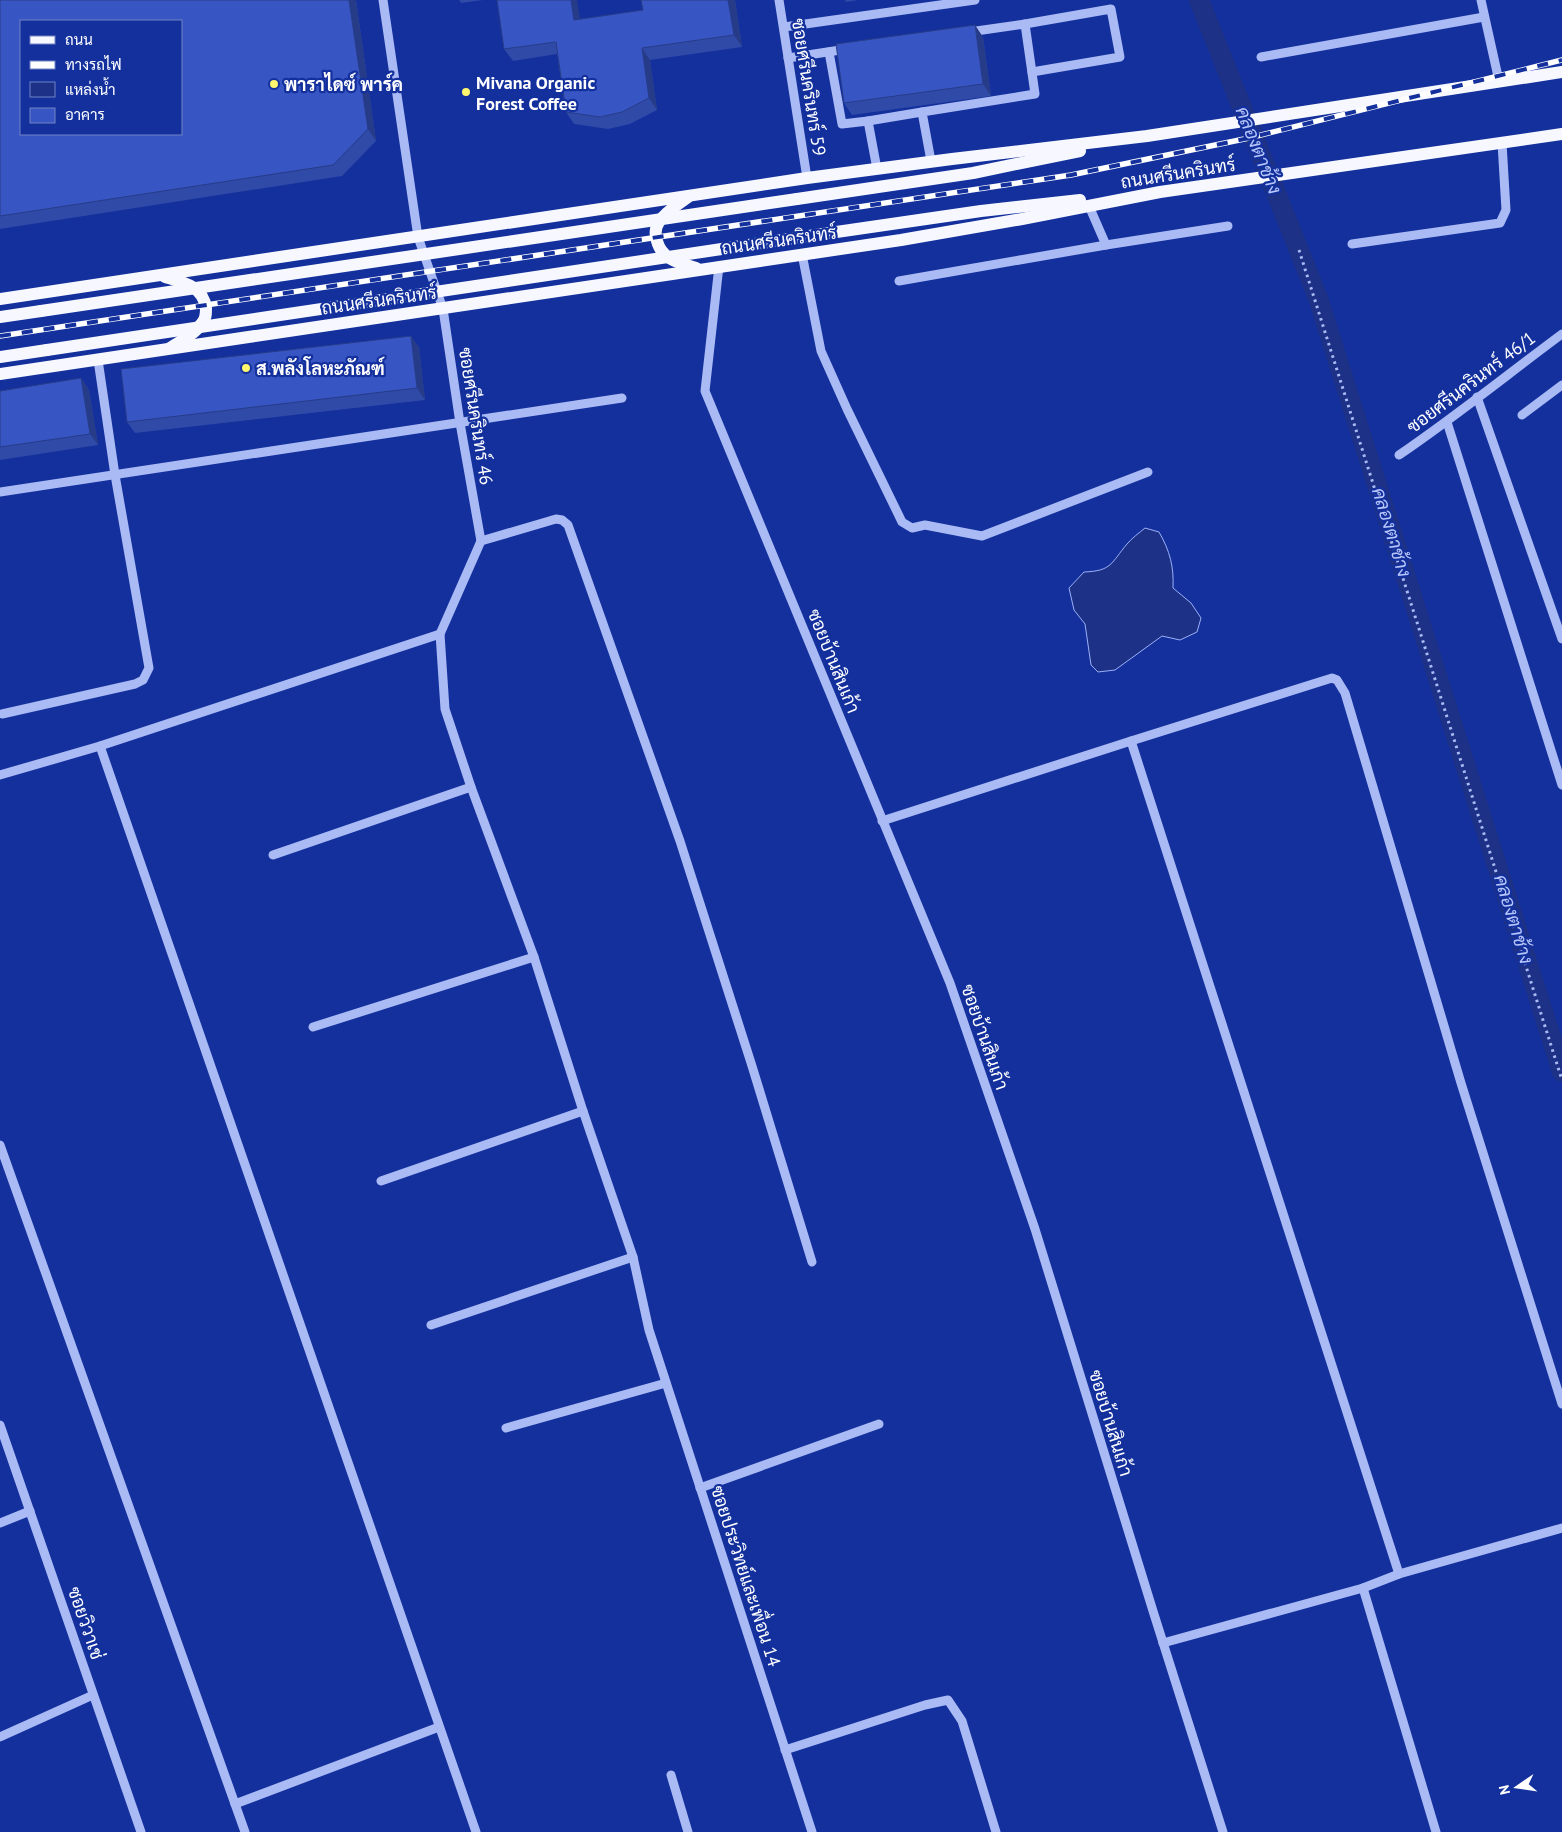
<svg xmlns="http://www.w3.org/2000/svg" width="1562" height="1832" viewBox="0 0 1562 1832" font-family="'PT Sans',Sarabun,sans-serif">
<rect width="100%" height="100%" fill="#13309d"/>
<path fill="#1d3287" stroke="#9cb1f7" d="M 1145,528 L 1159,532 C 1170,551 1174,567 1173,588 L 1191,603 L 1201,618 L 1197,632 L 1180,640 L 1162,636 L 1115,670 L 1098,672 L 1091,665 L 1085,624 L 1074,610 L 1069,588 L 1084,572 C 1112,571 1111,563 1127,544 C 1132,538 1139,533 1145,528 Z"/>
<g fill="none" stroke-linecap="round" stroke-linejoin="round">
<path stroke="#1d3287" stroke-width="20" d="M 1199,0 L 1318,298 L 1562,1072"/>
<path stroke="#aabaf4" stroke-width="3" stroke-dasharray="2.5 4" stroke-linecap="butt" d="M 1299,250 L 1562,1080"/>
<g stroke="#aabaf4" stroke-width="9">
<path d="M 383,0 L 418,237 L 443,309 L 460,423 L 481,541 L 440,634 L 445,709 L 471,787 L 534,957 L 583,1111 L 633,1257 L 649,1330 L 812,1832"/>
<path d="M 779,0 L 807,178"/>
<path d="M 1481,0 L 1499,81"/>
<path d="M 1025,24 L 1111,9 L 1120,57 L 1032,72"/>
<path d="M 784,27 L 975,0"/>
<path d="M 829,52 L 842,124 L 868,121 L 877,169"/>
<path d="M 1261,57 L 1484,17"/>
<path d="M 788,58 L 847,49"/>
<path d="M 868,121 L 922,112"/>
<path d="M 931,161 L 922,112 L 1035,94 L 1025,24 L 969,32"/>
<path d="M 1089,206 L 1106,245 L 1228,226"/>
<path d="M 1352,244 L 1500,223 L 1506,210 L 1502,143"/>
<path d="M 802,254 L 821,351 L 847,409 L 902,522 L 912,528 L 925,525 L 982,536 L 1148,472"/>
<path d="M 719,266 L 705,391 L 950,983 L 1035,1229 L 1153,1611 L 1223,1832"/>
<path d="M 899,281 L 1106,245"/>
<path d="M 1477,397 L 1562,639"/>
<path d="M 1522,415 L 1562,385"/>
<path d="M 1447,422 L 1562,785"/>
<path d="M 1399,455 C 1455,417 1508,374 1562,334"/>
<path d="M 0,492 L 622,398"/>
<path d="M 481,541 L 556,519 L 562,520 L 568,525 L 680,841 L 752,1066 L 812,1262"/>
<path d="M 2,714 L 135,684 L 143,680 L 149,668 L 115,475 L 98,360"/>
<path d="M 1131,741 L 1399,1574"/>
<path d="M 100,746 L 476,1832"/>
<path d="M 0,775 L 100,746 L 440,634"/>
<path d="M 882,821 L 1131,741 L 1332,678 L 1337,680 L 1345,693 L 1461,1083 L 1562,1404"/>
<path d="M 273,855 L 471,787"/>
<path d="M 313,1027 L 534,957"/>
<path d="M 0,1145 L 245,1832"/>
<path d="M 381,1181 L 583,1111"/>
<path d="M 431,1325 L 633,1257"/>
<path d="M 0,1425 L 141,1832"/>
<path d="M 506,1428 L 666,1383"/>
<path d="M 700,1488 L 879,1424"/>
<path d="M 0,1523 L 30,1511"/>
<path d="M 1363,1588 L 1436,1832"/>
<path d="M 1163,1643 L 1363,1588 L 1399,1574 L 1562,1528"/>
<path d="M 0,1737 L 93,1695"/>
<path d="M 785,1750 L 925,1705 L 948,1700 L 962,1721 L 996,1832"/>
<path d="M 671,1775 L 688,1832"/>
<path d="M 235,1804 L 439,1727"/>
</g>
<g stroke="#f7f8ff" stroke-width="12">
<path d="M 688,197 C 679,204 665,212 659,222 C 655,228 655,235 657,241 C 662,260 680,263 696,268"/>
<path d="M 797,199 L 973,173 L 1080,151"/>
<path d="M 802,237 L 981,211 L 1080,200"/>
<path d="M 165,277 C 183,282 203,286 206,308 C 206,314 206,319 202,323 C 195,334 181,341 170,348"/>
<path d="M 0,299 L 807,178 L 952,159 L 1147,136 L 1562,72"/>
<path d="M 0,317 L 41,311"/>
<path d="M 0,357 L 47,350"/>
<path d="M 0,374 L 901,240 L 1022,219 L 1160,192 L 1562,134"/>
</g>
<defs>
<path id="rail" d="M 0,336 L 1071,175 L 1249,138 L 1562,60"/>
</defs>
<use href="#rail" stroke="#fff" stroke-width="5.5"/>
<use href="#rail" stroke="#13309d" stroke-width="4" stroke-dasharray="11" stroke-linecap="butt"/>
<g stroke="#f7f8ff" stroke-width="12">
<path d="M 41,311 L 797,199"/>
<path d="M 47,350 L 802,237"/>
</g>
</g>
<g fill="#304aa8">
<path d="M 0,0 L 356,0 L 376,141 L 342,176 L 0,229 Z"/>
<path d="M 459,0 L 483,0 L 461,3 Z"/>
<path d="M 735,0 L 742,47 L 650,60 L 657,110 L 630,124 L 608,129 L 574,124 L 566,112 L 557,54 L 513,61 L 504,49 L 580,19 Z"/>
<path d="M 845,0 L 858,0 L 846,2 Z"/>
<path d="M 983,37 L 991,96 L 852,115 L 844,103 Z"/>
<path d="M 419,347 L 425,400 L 135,433 L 127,422 Z"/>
<path d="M 81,378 L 89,390 L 98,445 L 0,460 L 0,391 Z"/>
</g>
<g fill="#273c88">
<path d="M 349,0 L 356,0 L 376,141 L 368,129 Z"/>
<path d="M 571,0 L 577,0 L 582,32 L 574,20 Z"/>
<path d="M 728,0 L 735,0 L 742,47 L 734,35 Z"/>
<path d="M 975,25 L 983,37 L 991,96 L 983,84 Z"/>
<path d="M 642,48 L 650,60 L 657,110 L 649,98 Z"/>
<path d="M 411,336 L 419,347 L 425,400 L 417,388 Z"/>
<path d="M 81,378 L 89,390 L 98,445 L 90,434 Z"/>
</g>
<g fill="#3856c3" stroke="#273c88" fill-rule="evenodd">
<path d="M 0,0 L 349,0 L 368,129 L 333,165 L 0,216 ZM 21,21 L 181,21 L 181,134 L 21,134 Z"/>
<path d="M 497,0 L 571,0 L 574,20 L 643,10 L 641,0 L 728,0 L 734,35 L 642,48 L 649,98 L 622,112 L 600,117 L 566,112 L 556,42 L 504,49 Z"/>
<path d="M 975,25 L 983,84 L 844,103 L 836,44 Z"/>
<path d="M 411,336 L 417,388 L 127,422 L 121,369 Z"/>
<path d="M 81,378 L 90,434 L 0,447 L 0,391 Z"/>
</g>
<g fill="#fff76d" stroke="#13309d" stroke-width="2">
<circle cx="274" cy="84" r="5"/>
<circle cx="466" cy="92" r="5"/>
<circle cx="246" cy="368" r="5"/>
</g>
<g text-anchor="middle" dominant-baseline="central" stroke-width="4.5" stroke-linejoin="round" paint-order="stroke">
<g font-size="18" font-weight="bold" fill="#fff" stroke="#13309d" text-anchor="start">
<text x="476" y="82">Mivana Organic<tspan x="476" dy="21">Forest Coffee</tspan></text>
<text x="284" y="84">พาราไดซ์ พาร์ค</text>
<text x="256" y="368">ส.พลังโลหะภัณฑ์</text>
</g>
<g font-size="18" fill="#fff" stroke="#13309d">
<text transform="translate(809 87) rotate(81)">ซอยศรีนครินทร์ 59</text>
<text transform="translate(1178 173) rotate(-9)">ถนนศรีนครินทร์</text>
<text transform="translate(779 240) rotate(-8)">ถนนศรีนครินทร์</text>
<text transform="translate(379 300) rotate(-8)">ถนนศรีนครินทร์</text>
<text transform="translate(1471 382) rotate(-37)">ซอยศรีนครินทร์ 46/1</text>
<text transform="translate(476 416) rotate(81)">ซอยศรีนครินทร์ 46</text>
<text transform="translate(834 661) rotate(68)">ซอยบ้านสินเก้า</text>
<text transform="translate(985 1037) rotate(71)">ซอยบ้านสินเก้า</text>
<text transform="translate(1111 1423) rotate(73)">ซอยบ้านสินเก้า</text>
<text transform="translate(746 1576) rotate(72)">ซอยประวิทย์และเพื่อน 14</text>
<text transform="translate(86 1623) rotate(71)">ซอยวิวาเช่</text>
</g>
<g font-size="19" font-style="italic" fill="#b7c6fa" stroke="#13309d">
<text transform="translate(1259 150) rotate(68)">คลองตาช้าง</text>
<text transform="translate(1392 532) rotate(73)">คลองตาช้าง</text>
<text transform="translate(1514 919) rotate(73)">คลองตาช้าง</text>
</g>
</g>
<rect x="20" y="20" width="162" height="115" fill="#13309d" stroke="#7183c4"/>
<rect x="30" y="36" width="25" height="8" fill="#f7f8ff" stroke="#7183c4"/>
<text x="65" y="45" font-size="15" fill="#ffffff">ถนน</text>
<rect x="30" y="61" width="25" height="8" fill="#ffffff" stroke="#7183c4"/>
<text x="65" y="70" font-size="15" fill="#ffffff">ทางรถไฟ</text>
<rect x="30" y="82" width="25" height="15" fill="#1d3287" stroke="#7183c4"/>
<text x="65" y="95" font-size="15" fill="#ffffff">แหล่งน้ำ</text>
<rect x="30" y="108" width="25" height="15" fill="#3856c3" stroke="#7183c4"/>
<text x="65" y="120" font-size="15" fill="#ffffff">อาคาร</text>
<g transform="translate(1517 1787) rotate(257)" stroke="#13309d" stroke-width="4" paint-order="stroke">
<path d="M0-4L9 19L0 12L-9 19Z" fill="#ffffff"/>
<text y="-8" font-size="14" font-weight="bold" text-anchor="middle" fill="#ffffff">N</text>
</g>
</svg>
